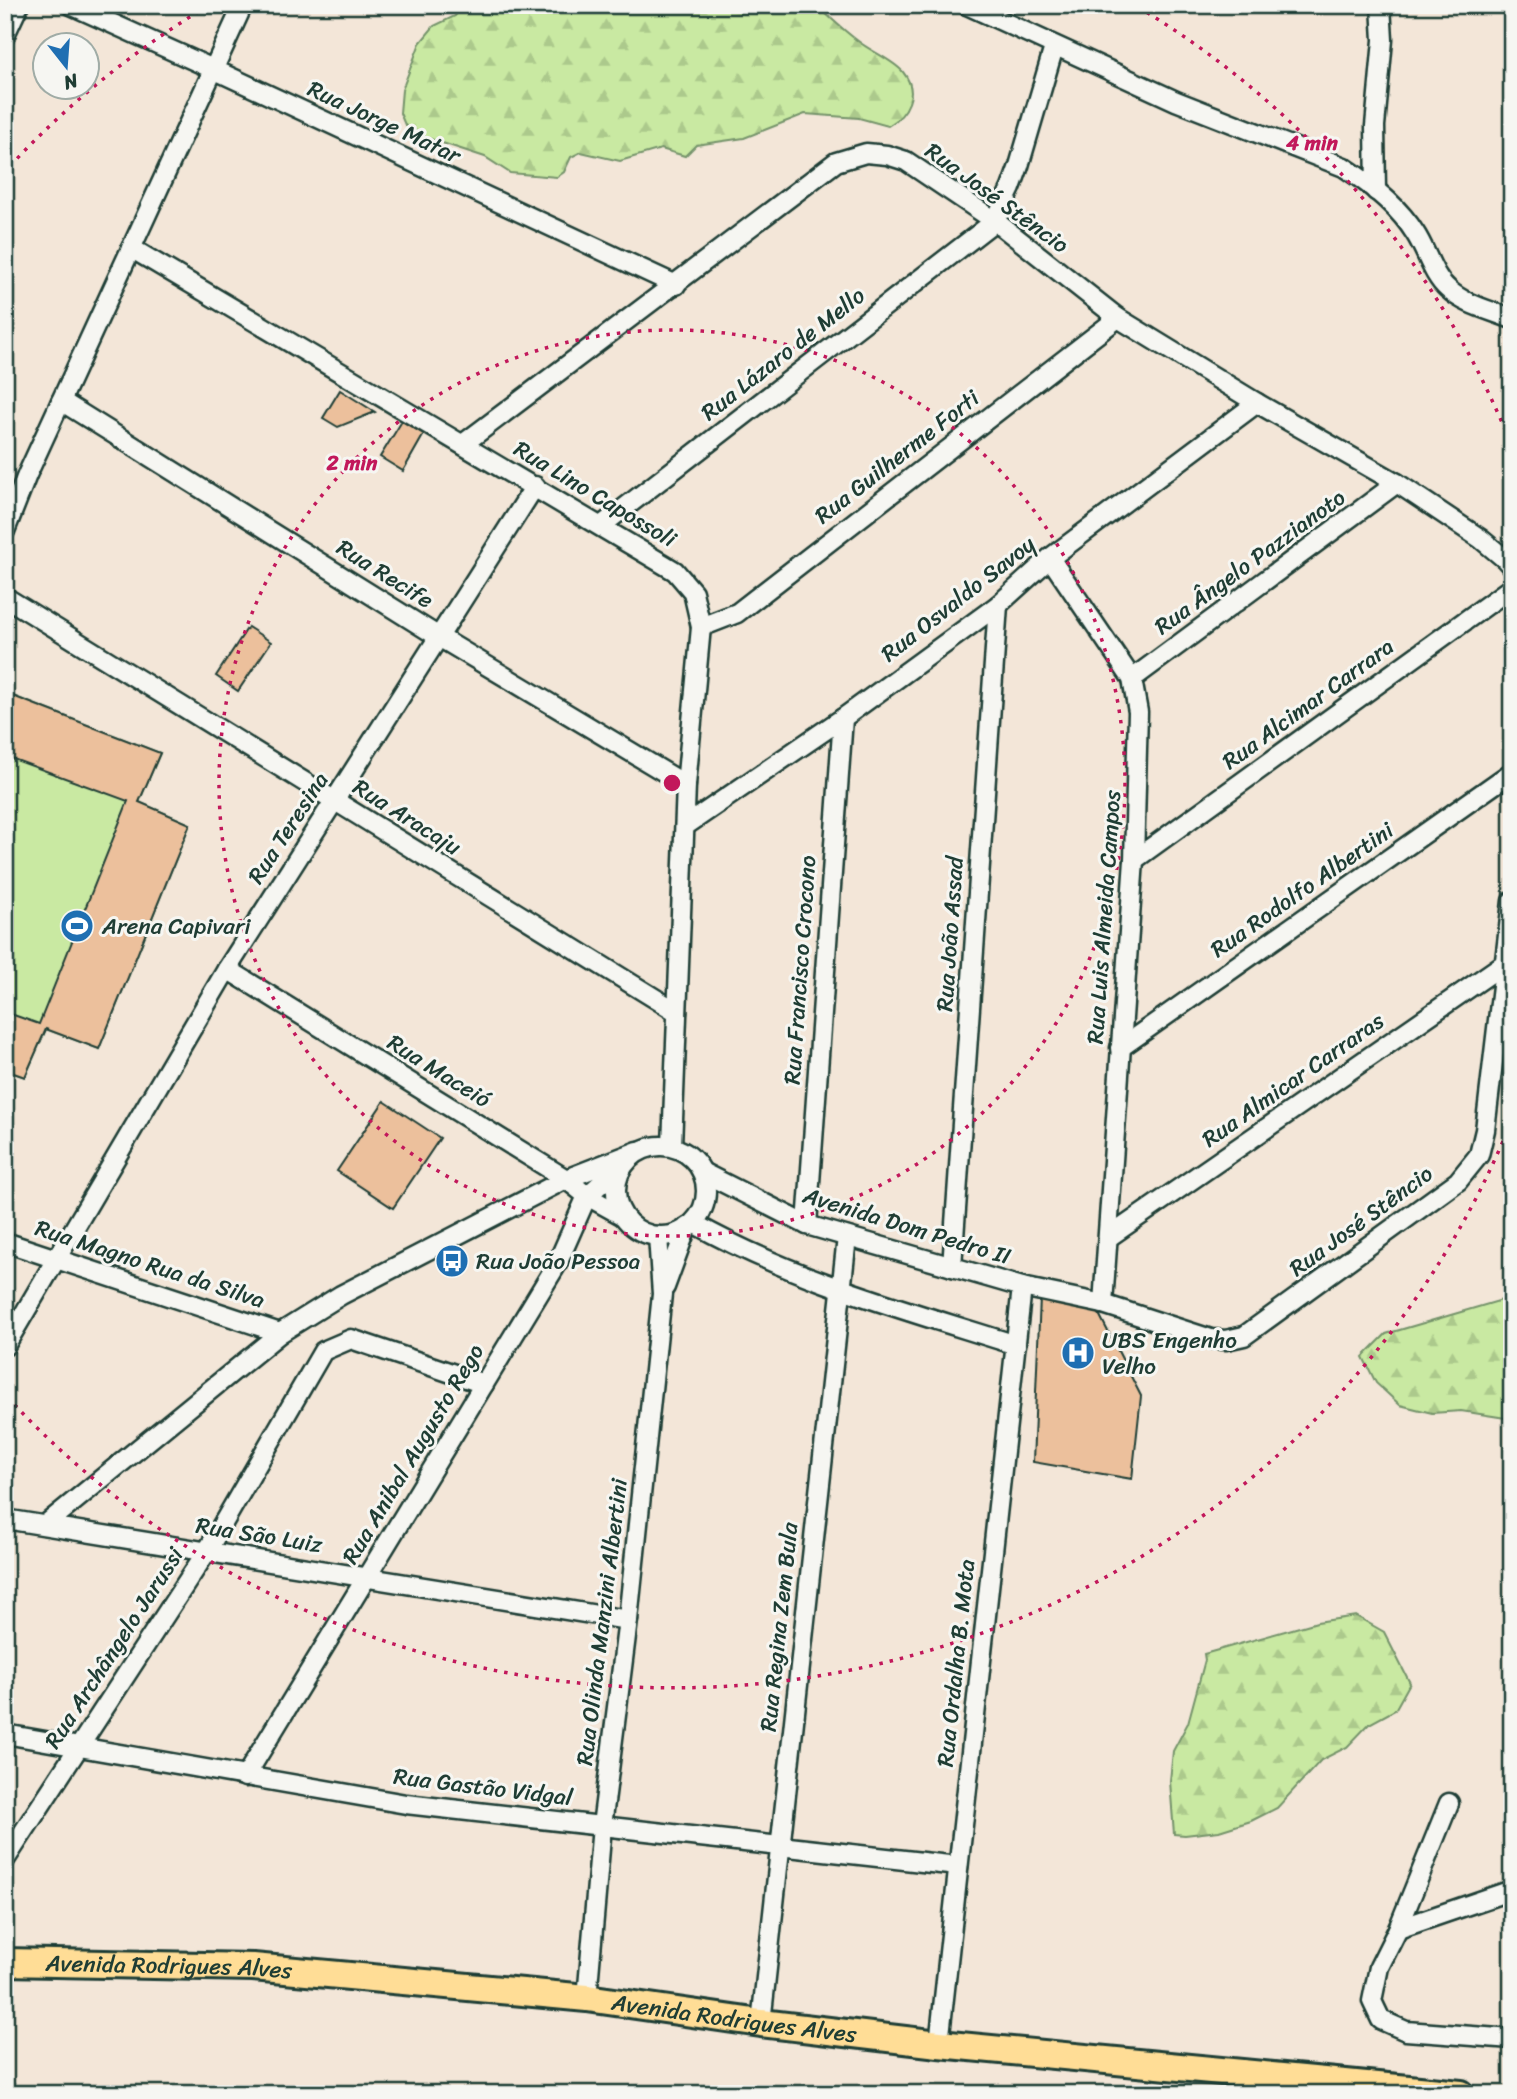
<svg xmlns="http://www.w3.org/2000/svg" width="1517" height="2099" viewBox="0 0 1517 2099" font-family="Sriracha,sans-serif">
<defs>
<pattern id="forest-firs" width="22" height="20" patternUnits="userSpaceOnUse" patternTransform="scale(1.75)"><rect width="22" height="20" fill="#c9e9a2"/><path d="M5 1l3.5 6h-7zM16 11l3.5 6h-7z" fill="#acc98c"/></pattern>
</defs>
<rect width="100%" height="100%" fill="#f3e6d8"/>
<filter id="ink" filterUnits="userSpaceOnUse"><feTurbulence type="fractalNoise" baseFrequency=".0143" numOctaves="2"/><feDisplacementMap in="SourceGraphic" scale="14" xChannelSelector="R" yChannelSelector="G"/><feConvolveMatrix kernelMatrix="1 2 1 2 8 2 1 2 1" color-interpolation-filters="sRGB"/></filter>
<g filter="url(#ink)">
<g fill="url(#forest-firs)" stroke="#74936b" stroke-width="2">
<path d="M 463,5 L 816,5 C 830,17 843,30 858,41 C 870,51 893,60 903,72 C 920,93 907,115 888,126 L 859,118 L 805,114 L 744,138 L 696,145 L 685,156 L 661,149 L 620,161 L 581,152 L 571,157 L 564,172 L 557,177 L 510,173 L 485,157 L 415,134 L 405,125 L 400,113 L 402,90 L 420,43 L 434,26 L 455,16 Z"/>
<path d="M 1512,1297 L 1512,1419 L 1461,1411 L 1432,1413 L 1400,1405 L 1376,1383 L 1363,1357 L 1386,1334 Z"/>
<path d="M 1356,1616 L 1384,1632 L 1410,1683 L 1395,1710 L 1369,1724 L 1347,1747 L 1321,1760 L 1277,1808 L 1251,1821 L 1219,1831 L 1185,1835 L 1174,1834 L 1170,1781 L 1173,1751 L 1188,1723 L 1205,1660 L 1204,1654 L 1317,1622 Z"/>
</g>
<path fill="#c9e9a2" stroke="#74936b" stroke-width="2" d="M 5,693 L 160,753 L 139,802 L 190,824 L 99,1049 L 46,1029 L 25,1077 L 5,1070 Z"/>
<g fill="#ecc09c" stroke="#1f3d34" stroke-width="2">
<path d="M 340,390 L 375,412 L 338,427 L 323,418 Z"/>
<path d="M 402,421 L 424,434 L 403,471 L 380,457 Z"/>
<path d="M 248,627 L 271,642 L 238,691 L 216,676 Z"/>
<path d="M 5,693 L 160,753 L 139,802 L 190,824 L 99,1049 L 46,1029 L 25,1077 L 5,1070 L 5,1012 L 39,1024 L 128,801 L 5,756 Z"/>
<path d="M 384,1101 L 440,1138 L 393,1208 L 337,1171 Z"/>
<path d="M 1040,1298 L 1097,1310 L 1141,1396 L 1132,1479 L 1033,1462 Z"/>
</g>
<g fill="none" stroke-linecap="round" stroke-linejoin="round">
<defs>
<g id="minor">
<path d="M 71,5 L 213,69 L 676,285"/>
<path d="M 967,5 L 1176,101 L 1344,167 C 1370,184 1399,207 1415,233 C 1427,251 1432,275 1448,289 C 1465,305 1490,310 1512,319"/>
<path d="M 5,35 L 19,5"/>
<path d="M 1376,191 L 1375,126 L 1383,40 L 1381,5"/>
<path d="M 131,248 L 675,571 L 693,592 L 701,627 L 686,785 L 672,1146"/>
<path d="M 61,401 L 439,637 L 686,785"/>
<path d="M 463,444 L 836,162 L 866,153 L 887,155 L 906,161 L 995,221 L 1118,318 L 1257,403 L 1397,483 L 1481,539 L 1505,559 L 1512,567"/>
<path d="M 601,526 L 995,221 L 1011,188 L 1019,166 L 1054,47"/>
<path d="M 5,531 L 27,475 L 243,5"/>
<path d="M 1050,558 L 1132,679 L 1138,712 L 1134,860 L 1103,1304"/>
<path d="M 5,597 L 677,1012"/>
<path d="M 701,627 L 737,613 L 1118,318"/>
<path d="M 1132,679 L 1397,483"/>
<path d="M 685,826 L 843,718 L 998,605 L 1050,558 L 1257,403"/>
<path d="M 1134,860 L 1512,587"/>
<path d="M 227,969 L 566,1179 L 587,1196 L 623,1216"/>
<path d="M 1120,1048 L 1512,772"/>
<circle cx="661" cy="1191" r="45"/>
<path d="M 702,1172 L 807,1225 L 1022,1287 L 1103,1304 L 1211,1339 L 1226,1340 L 1244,1336 L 1458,1181 L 1479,1155 L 1485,1130 L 1512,901"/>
<path d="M 693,1223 C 794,1280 906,1310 1016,1345"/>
<path d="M 807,1225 L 843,718"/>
<path d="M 1109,1237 L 1505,963"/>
<path d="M 5,1242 L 280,1333"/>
<path d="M 952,1267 L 998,605"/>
<path d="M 665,1287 L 687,1227"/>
<path d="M 5,1346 L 227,969 L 535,486"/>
<path d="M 5,1519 L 628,1620"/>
<path d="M 45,1525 L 280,1333 L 341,1295 L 566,1179 L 638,1151"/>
<path d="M 5,1734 L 406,1804 L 958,1866"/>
<path d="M 245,1777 L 557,1264 L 587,1196 L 625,1162"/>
<path d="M 1449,1803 L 1398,1929 L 1379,1967 L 1372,2001 L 1381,2020 L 1406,2031 L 1512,2039"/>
<path d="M 5,1860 L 207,1551 L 323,1351 L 351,1339 L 484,1384"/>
<path d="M 1398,1929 L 1512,1890"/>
<path d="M 587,1998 L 602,1826 L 628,1620 L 662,1294 L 658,1236"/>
<path d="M 761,2023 L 847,1237"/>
<path d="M 939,2044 L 1022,1287"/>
</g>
<g id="primary">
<path id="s1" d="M 5,1962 L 253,1967 L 587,1998 L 761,2023 L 939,2044 L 1461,2094"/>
</g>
</defs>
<use href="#minor" stroke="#1f3d34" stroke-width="23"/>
<use href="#primary" stroke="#1f3d34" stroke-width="32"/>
<use href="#minor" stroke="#f6f6f2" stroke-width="18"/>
<use href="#primary" stroke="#ffdd96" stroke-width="26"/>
</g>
</g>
<g fill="none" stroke="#c2185b" stroke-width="3.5" stroke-dasharray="3.5 7">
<circle cx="672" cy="783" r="453"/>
<path d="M1511 1122A905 905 0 0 1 10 1400M10 166A905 905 0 0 1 206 7M1138 7A905 905 0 0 1 1511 444"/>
</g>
<defs>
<symbol id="stadium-disc" viewBox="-11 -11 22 22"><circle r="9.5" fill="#1f6fb2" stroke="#f6f6f2"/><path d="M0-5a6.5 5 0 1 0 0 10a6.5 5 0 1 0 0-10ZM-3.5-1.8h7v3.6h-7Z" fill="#fff"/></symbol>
<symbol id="bus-disc" viewBox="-11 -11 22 22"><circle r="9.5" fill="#1f6fb2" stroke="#f6f6f2"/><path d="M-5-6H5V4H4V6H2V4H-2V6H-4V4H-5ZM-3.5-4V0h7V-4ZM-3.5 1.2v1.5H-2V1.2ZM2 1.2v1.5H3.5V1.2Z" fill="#fff"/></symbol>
<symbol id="hospital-disc" viewBox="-11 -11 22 22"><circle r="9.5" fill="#1f6fb2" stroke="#f6f6f2"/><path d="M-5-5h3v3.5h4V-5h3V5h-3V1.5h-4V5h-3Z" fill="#fff"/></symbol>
</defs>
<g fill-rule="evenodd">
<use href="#stadium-disc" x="58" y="907" width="38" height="38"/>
<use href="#bus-disc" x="433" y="1242" width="38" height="38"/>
<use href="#hospital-disc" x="1059" y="1334" width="38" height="38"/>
</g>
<g text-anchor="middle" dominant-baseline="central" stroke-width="6" stroke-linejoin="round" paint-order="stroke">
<g font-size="23" fill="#1f3d34" stroke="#f6f6f2">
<text transform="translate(384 122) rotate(25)">Rua Jorge Matar</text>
<text transform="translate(997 198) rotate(36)">Rua José Stêncio</text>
<text transform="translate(783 354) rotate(-38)">Rua Lázaro de Mello</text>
<text transform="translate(897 457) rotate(-38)">Rua Guilherme Forti</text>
<text transform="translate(595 494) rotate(31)">Rua Lino Capossoli</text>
<text transform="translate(1250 562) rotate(-36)">Rua Ângelo Pazzianoto</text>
<text transform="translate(385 574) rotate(32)">Rua Recife</text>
<text transform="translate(958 599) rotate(-38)">Rua Osvaldo Savoy</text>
<text transform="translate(1308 704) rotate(-36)">Rua Alcimar Carrara</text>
<text transform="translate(407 817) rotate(32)">Rua Aracaju</text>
<text transform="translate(288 828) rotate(-57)">Rua Teresina</text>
<text transform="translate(1302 890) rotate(-35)">Rua Rodolfo Albertini</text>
<text transform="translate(1104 917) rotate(-86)">Rua Luis Almeida Campos</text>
<text transform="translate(950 934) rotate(-86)">Rua João Assad</text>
<text transform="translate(800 970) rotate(-86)">Rua Francisco Crocono</text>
<text transform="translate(439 1071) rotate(32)">Rua Maceió</text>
<text transform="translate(1293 1080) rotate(-35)">Rua Almicar Carraras</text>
<text transform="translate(1361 1221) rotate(-36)">Rua José Stêncio</text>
<text transform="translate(907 1226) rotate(17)">Avenida Dom Pedro II</text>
<text transform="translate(150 1264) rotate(18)">Rua Magno Rua da Silva</text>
<text transform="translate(413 1454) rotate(-59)">Rua Anibal Augusto Rego</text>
<text transform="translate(259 1535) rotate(9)">Rua São Luiz</text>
<text transform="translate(602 1622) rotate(-83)">Rua Olinda Manzini Albertini</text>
<text transform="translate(779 1627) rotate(-84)">Rua Regina Zem Bula</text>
<text transform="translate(114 1648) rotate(-57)">Rua Archângelo Jarussi</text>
<text transform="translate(956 1663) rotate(-84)">Rua Ordalha B. Mota</text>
<text transform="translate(483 1787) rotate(7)">Rua Gastão Vidgal</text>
<text stroke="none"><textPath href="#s1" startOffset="164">Avenida Rodrigues Alves</textPath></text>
<text stroke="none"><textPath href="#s1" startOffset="732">Avenida Rodrigues Alves</textPath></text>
</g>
<g font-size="23" fill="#1f3d34" stroke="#f6f6f2" text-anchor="start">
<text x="102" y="926">Arena Capivari</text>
<text x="476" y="1261">Rua João Pessoa</text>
<text x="1102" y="1340">UBS Engenho<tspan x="1102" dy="26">Velho</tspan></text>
</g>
</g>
<circle cx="672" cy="783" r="10" fill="#c2185b" stroke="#f6f6f2" stroke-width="3.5"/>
<g font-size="21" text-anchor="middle" font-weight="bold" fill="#c2185b" stroke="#f6f6f2" stroke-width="6" stroke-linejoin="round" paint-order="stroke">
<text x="1312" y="150">4 min</text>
<text x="352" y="470">2 min</text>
</g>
<rect width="1517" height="2099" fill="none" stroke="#f6f6f2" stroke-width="28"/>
<rect x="14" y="14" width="1489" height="2071" fill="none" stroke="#1f3d34" stroke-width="2.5" filter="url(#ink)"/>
<g transform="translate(66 66) rotate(163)"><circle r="33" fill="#f6f6f2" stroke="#a0aca6" stroke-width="2"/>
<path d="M0-5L12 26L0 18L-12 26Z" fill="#1f6fb2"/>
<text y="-10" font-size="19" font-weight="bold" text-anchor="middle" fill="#1f3d34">N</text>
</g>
</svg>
